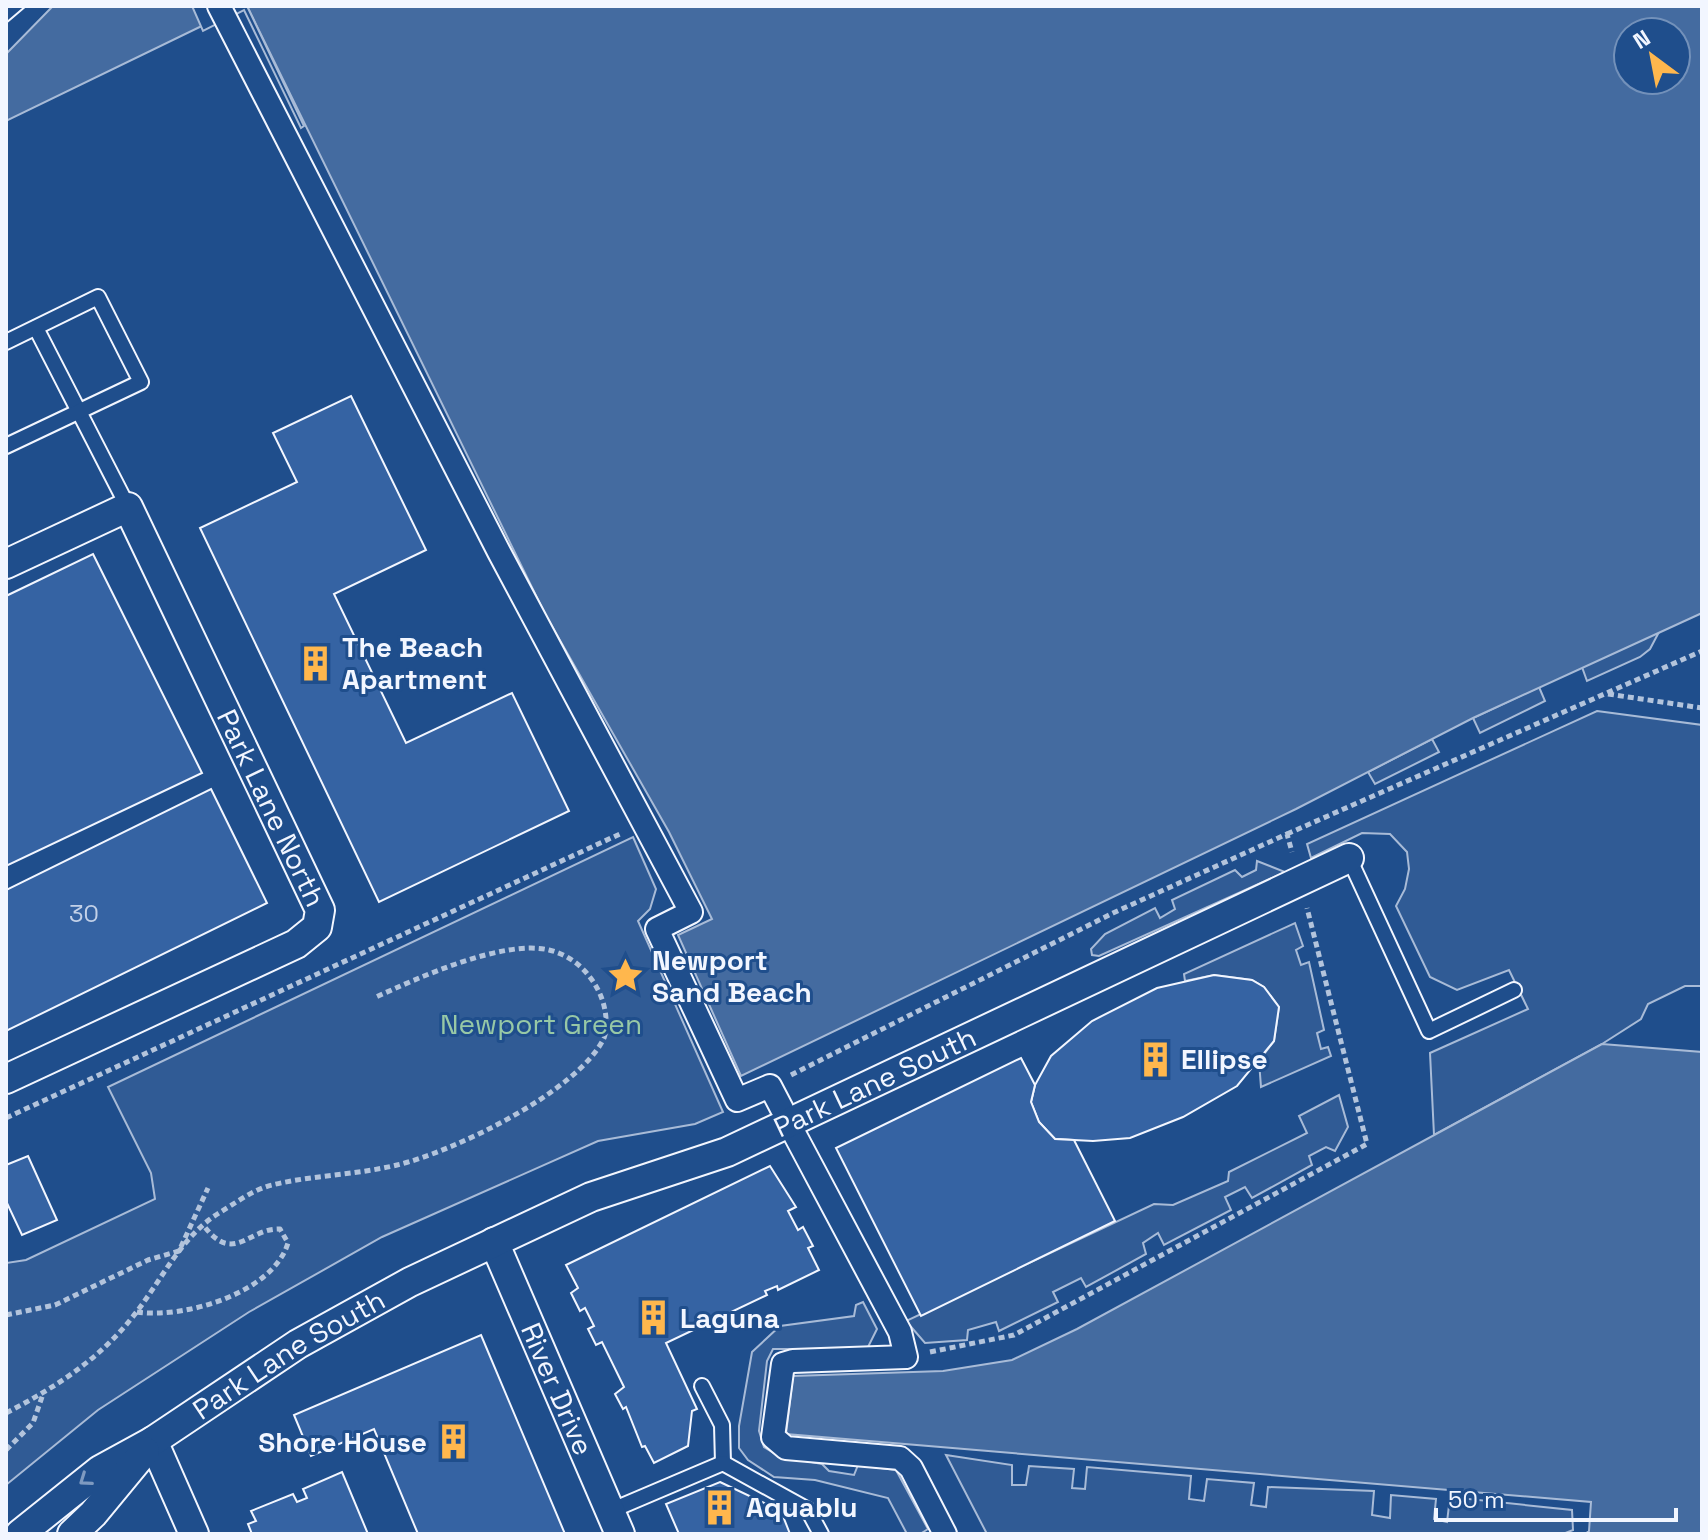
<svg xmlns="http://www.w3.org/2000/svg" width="1708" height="1540" viewBox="0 0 1708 1540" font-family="'Space Grotesk',sans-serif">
<rect width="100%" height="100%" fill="#1f4e8c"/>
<g fill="#305b95" stroke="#a8bbd7" stroke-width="2">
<path d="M 1659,632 L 1650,649 L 1640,657 L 1587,681 L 1582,667 Z"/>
<path d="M 1539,687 L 1545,701 L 1480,733 L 1473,718 Z"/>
<path d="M 1597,711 L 1702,725 L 1702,986 L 1685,986 L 1648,1004 L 1641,1019 L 1602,1044 L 1434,1135 L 1430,1053 L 1528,1009 L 1509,970 L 1457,990 L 1430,977 L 1396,906 L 1405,889 L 1409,869 L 1407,852 L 1390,834 L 1362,833 L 1311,858 L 1307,844 Z"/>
<path d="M 1432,739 L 1439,752 L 1375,784 L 1368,772 Z"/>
<path d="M 633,837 L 656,889 L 650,909 L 638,921 L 723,1112 L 695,1124 L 598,1141 L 382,1237 L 249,1312 L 98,1410 L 6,1485 L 6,1263 L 26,1260 L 155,1199 L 151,1173 L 108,1087 Z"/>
<path d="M 1257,861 L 1285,872 L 1099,956 L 1092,955 L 1091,949 L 1105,934 L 1155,908 L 1160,918 L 1175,909 L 1172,900 L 1235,870 L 1242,877 L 1256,870 Z"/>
<path d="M 1295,923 L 1303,946 L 1296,950 L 1301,965 L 1309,962 L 1324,1030 L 1317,1033 L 1321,1049 L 1328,1047 L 1331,1056 L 1261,1087 L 1259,1061 L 1274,1041 L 1279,1007 L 1264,987 L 1252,980 L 1214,975 L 1185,981 L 1184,974 Z"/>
<path d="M 1339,1095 L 1348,1127 L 1335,1151 L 1326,1147 L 1309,1156 L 1312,1165 L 1252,1198 L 1245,1187 L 1225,1197 L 1231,1210 L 1164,1245 L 1158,1233 L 1143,1243 L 1146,1254 L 1086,1287 L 1081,1278 L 1053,1292 L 1058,1302 L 999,1331 L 996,1322 L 968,1330 L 967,1340 L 925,1343 L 906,1321 L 1154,1204 L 1173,1205 L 1228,1181 L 1229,1172 L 1307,1133 L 1299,1116 Z"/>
<path d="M 863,1302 L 877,1329 L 867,1349 L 773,1349 L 767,1361 L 759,1431 L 764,1447 L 779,1456 L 822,1464 L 829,1471 L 854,1475 L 858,1465 L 896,1470 L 928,1529 L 920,1534 L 907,1534 L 888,1498 L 815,1480 L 774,1477 L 748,1460 L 739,1448 L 739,1426 L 752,1352 L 780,1326 L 854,1316 L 856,1305 Z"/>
<path d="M 946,1455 L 1012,1465 L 1012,1485 L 1026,1485 L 1029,1466 L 1074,1469 L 1072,1488 L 1085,1489 L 1087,1467 L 1191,1476 L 1189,1499 L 1204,1501 L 1207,1479 L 1254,1483 L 1251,1505 L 1266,1507 L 1268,1487 L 1374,1491 L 1372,1515 L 1390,1518 L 1391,1495 L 1436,1499 L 1434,1519 L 1447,1522 L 1450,1497 L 1572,1510 L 1573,1530 L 1563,1534 L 987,1534 Z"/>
</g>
<g fill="#446ba0" stroke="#a8bbd7" stroke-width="2" fill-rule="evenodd">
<path d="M 6,6 L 243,6 L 6,121 Z"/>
<path d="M 247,6 L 1702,6 L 1702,613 L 1473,718 L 1296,809 L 741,1076 L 678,935 L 712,919 L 669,832 L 545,614 ZM 1628,32 L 1676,32 L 1676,80 L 1628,80 Z"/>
<path d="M 1602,1044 L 1702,1052 L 1702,1534 L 1585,1534 L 1589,1531 L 1591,1502 L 786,1434 L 793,1376 L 943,1371 L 1012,1360 L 1077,1329 Z"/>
</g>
<g fill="#1f4e8c" stroke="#a8bbd7" stroke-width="2">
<path d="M 6,6 L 53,6 L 6,54 Z"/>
<path d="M 192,6 L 247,6 L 304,126 L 301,128 L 244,10 L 203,31 Z"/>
</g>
<g fill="#3563a3" stroke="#f2f6ff" stroke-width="2">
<path d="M 351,396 L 426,550 L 334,594 L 406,743 L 512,693 L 569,811 L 379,902 L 200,528 L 297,482 L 273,433 Z"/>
<path d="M 93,554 L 202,773 L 6,866 L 6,596 Z"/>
<path d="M 211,789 L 267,903 L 6,1031 L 6,890 Z"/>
<path d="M 1214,975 L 1252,980 L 1264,987 L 1279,1007 L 1274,1041 L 1237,1086 L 1183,1117 L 1130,1138 L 1093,1141 L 1055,1139 L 1039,1122 L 1031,1102 L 1035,1085 L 1051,1056 L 1092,1021 L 1157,988 Z"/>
<path d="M 1021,1058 L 1035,1085 L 1031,1102 L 1039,1122 L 1055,1139 L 1074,1140 L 1115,1221 L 921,1316 L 836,1148 Z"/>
<path d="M 28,1156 L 57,1220 L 22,1235 L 6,1201 L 6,1165 Z"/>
<path d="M 770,1166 L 796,1207 L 788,1211 L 798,1230 L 803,1227 L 813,1246 L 808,1248 L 819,1270 L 778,1290 L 777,1286 L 765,1291 L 767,1295 L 666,1343 L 697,1409 L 692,1411 L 688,1446 L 654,1463 L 645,1446 L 642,1447 L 626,1407 L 623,1409 L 615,1394 L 624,1387 L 602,1342 L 596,1345 L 588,1329 L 594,1326 L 585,1308 L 580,1311 L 571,1293 L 578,1288 L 566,1265 Z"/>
<path d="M 481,1335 L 565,1534 L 418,1534 L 374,1429 L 311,1456 L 294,1415 Z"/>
<path d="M 342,1472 L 368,1534 L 252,1534 L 248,1524 L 256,1521 L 251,1511 L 293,1494 L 297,1502 L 307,1498 L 303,1489 Z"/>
<path d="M 720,1482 L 781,1511 L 790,1534 L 679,1534 L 666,1504 Z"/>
</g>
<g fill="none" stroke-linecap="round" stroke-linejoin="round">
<defs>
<g id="service">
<path d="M 36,328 L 128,507"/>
<path d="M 6,342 L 98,297 L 141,382 L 6,446"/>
<path d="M 1349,858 L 1429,1031 L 1514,990"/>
<path d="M 702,1386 L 722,1425 L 723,1463"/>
<path d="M 610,1511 L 723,1463 L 808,1510 L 821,1534"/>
</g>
<g id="pedestrian">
<path d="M 219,6 L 499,552 L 691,912 L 657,929 L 737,1100 L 770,1086 L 782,1109"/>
<path d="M 795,1135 L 900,1332 L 906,1357 L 793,1361 L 783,1364 L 773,1437 L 786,1448 L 900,1458 L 911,1468 L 945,1534"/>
</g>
<g id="minor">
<path id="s1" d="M 6,564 L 128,507 L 320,910 L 317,927 L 296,944 L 6,1079"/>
<path id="s2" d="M 494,1242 L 620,1534"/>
<path d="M 153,1441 L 194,1534"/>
<path id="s3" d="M 20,1534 L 100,1470 L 153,1441 L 298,1344 L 410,1282 L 591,1197 L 727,1152 L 1349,858"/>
<path d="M 72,1534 L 93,1514 L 145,1451"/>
</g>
</defs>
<use href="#service" stroke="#f2f6ff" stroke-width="18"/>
<use href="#pedestrian" stroke="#f2f6ff" stroke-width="26"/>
<use href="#minor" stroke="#f2f6ff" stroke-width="32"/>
<g stroke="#b3c4dc" stroke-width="5" stroke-dasharray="6 4" stroke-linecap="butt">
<path d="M 1608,694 L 1702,708"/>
<path d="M 1287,834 L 1702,651"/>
<path d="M 791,1075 L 1113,913 L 1287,834 L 1292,852"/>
<path d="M 6,1118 L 622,833"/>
<path d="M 137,1312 C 184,1319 273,1293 288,1243 L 280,1229 C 248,1228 234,1265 204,1226"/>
<path d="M 6,1315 L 55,1305 L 148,1260 L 179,1251 L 208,1188"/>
<path d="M 930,1352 L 1014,1335 L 1367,1144 L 1307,908"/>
<path d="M 6,1413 C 58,1386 103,1357 138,1310 C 163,1277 183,1235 219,1213 C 234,1204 254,1189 272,1185 C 313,1175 356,1175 397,1165 C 453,1152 579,1091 604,1038 C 608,1028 606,1012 603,1002 C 595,977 575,956 549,950 C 503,939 418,978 376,997"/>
<path d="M 6,1450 L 33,1423 L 43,1394"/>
</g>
<use href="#service" stroke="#1f4e8c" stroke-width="14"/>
<use href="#pedestrian" stroke="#1f4e8c" stroke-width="22"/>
<use href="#minor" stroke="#1f4e8c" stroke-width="28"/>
<path stroke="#f2f6ff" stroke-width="2" d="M 6,23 L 26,6"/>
</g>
<defs><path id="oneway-chevron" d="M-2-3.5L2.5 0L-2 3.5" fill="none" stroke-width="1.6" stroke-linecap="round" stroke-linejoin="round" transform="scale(2)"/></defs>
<use stroke="#7e9ac0" href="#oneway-chevron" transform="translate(85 1480) rotate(145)"/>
<defs>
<symbol id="building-bare" viewBox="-9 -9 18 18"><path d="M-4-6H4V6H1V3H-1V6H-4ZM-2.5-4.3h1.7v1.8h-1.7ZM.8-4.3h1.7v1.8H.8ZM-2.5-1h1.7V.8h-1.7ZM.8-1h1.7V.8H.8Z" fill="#ffb74d" stroke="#1f4e8c" stroke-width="2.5" paint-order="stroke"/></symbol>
<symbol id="sight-bare" viewBox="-9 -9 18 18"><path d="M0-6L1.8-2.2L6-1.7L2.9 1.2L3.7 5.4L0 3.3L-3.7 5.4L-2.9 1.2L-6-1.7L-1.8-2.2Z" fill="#ffb74d" stroke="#1f4e8c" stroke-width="2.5" paint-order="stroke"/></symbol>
</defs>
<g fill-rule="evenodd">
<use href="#building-bare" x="290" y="638" width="51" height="51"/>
<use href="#sight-bare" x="600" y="950" width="51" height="51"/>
<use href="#building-bare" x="1130" y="1034" width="51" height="51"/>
<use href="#building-bare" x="628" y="1292" width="51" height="51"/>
<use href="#building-bare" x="428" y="1416" width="51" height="51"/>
<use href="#building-bare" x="694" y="1482" width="51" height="51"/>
</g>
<g text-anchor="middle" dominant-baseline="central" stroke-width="6" stroke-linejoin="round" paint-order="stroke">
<g font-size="24" fill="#c3d1e8">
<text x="84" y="913">30</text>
</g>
<g font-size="28" font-weight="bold" fill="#f2f6ff" stroke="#1f4e8c" text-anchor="start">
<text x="342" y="647">The Beach<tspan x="342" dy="32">Apartment</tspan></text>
<text x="652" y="960">Newport<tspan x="652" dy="32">Sand Beach</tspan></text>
<text x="1181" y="1059">Ellipse</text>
<text x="680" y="1318">Laguna</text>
<text x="427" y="1442" text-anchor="end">Shore House</text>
<text x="746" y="1507">Aquablu</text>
</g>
<g font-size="28" fill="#f2f6ff" stroke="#1f4e8c">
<text stroke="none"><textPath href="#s1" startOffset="468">Park Lane North</textPath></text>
<text stroke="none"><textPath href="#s3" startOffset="972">Park Lane South</textPath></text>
<text stroke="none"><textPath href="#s3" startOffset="324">Park Lane South</textPath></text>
<text stroke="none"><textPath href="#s2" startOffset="160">River Drive</textPath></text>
</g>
<g font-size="28" fill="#97c8a6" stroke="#1f4e8c">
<text x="541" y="1024">Newport Green</text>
</g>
</g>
<rect width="1708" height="1540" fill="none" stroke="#f2f6ff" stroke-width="16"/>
<g transform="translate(1652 56) rotate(328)"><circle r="38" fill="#1f4e8c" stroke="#7391ba" stroke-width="2"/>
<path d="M0-6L14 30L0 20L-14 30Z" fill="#ffb74d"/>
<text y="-12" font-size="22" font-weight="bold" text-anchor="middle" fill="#f2f6ff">N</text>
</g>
<path d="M1436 1508v12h240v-12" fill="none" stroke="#f2f6ff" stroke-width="4"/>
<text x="1448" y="1508" font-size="24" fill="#f2f6ff" stroke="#1f4e8c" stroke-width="6" paint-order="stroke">50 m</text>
</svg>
